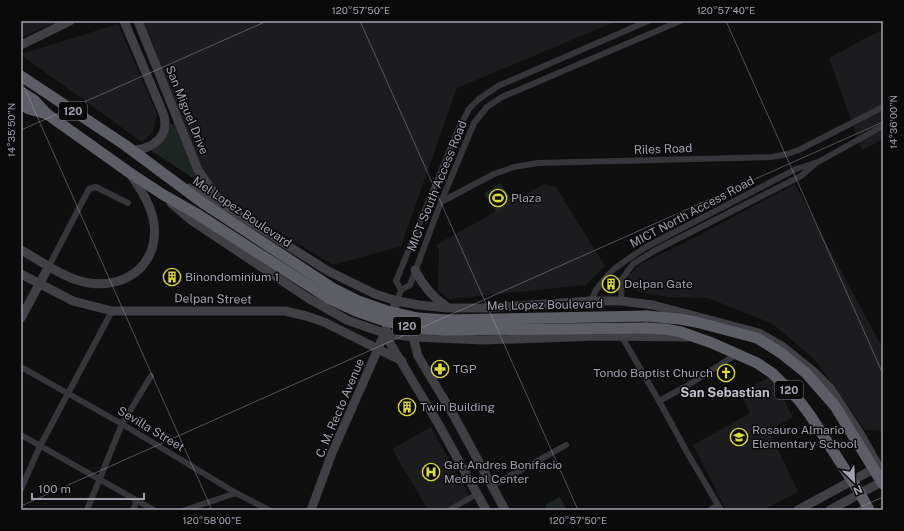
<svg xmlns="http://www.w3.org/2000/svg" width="904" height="531" viewBox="0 0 904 531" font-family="'Public Sans',sans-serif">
<rect width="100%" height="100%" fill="#0f0f10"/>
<g fill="#1c1b1d">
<path d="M 26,21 L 59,21 L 21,38 L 21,23 Z"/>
<path d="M 143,21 L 617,21 L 457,88 L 401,246 L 333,265 L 208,188 Z"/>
<path d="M 118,24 L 157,114 L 153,133 L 142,142 L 21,55 L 21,54 Z"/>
<path d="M 883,29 L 883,139 L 862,150 L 829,58 Z"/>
<path d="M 544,184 L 556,187 L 605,266 L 586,285 L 449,299 L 438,291 L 439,250 L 436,245 Z"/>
<path d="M 795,184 L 883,349 L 883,431 L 865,430 L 816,361 L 773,324 L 708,298 L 668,297 L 643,293 L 629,288 L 628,276 L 642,263 L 688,241 Z"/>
<path d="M 771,376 L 793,417 L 769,430 L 798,492 L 763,510 L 726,510 L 693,445 L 750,413 L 740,393 Z"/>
<path d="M 431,427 L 469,495 L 443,510 L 428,510 L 392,449 Z"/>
</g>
<g fill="#1e2421">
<path d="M 175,123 L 196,175 L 196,178 L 193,178 L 150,150 C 164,143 166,139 170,124 Z"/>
<path d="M 500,183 L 513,202 L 497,213 L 484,194 Z"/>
<path d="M 560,497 L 567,510 L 547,510 L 545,505 Z"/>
</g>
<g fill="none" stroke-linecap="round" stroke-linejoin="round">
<g stroke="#36353a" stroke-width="6">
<path d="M 441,202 L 494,174 L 514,167 L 538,163 L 772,157 L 787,154 L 799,150 L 883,107"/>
<path d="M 49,266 L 89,189 L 96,187 L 128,203"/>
<path d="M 401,290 L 396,281 L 458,130 L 469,109 L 479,99 L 498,86 L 648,21"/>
<path d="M 397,301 L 401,290 L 410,285 L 441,202 L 474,123 L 487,107 L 502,97 L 680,21"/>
<path d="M 591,301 L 596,290 L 609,274 L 614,269 L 628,259 L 646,247 L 796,169 L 818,162 L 883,126"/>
<path d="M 621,301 L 622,279 L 627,272 L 633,264 L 654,251 L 801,176 L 815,164"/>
<path d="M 622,337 L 659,401 L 688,454 L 721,510"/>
<path d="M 21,367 L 122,424 L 236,493 L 269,510"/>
<path d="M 659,401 L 685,387 L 737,354"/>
<path d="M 21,435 L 154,510"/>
<path d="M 492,486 L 566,445"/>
<path d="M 21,489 L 40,446 L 112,311"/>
<path d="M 87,510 L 122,424 L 151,376"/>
<path d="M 133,510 L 137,501"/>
<path d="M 185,510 L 236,493"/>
<path d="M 449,510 L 477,494"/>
<path d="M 710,510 L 718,505"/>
</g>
<g stroke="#3f3f44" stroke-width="9">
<path d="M 124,21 L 163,113 C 171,136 152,150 132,150"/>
<path d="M 138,21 L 198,170 L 221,203"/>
<path d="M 21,45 L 70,21"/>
<path d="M 189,188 L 222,204 L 328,271 L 375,294 L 397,301 L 419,305 L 448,308 L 484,308 L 591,301 L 621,301 L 653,305 L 759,333 L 783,347 L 814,372 L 830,388 L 859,432 L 883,474"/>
<path d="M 171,203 L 191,220 L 308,298 L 347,320 L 384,333 L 413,337 L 483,340 L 599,336 L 688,337"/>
<path d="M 21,250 C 41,261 66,280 89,283 C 130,289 162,260 153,218 C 149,201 140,189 131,175"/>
<path d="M 415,270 C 423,286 432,297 447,307"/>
<path d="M 21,274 L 73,301 L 112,311 L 285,311 L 306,316 L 324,322 L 402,361"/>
<path d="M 21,318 L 49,266"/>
<path d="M 384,333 L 439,425 L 486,510"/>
<path d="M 413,337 L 418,356 L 454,416 L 505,510"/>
<path d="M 311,510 L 332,453 L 378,349 L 397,301"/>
<path d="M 798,510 L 879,466"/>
<path d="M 830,510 L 883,481"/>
</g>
<g stroke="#5d5d65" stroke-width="11">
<path d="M 21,76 L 125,145 L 203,203"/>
<path d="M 21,92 L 34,100 L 47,114 L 130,173 L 162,194 L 197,214"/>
<path d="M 21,104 L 29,109 L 47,114"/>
<path d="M 647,316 L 679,319 L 696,322 L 757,338 L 781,353 L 806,373 L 835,406 L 883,484"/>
<path d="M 646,328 L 665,329 L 681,332 L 712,343 L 757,363 L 772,373 L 798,399 L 810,415 L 860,493 L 869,510"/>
</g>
<g stroke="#5d5d65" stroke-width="11">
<path d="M 203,203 L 334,289 L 358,301 L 387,311 L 418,318 L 447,320 L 647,316"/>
<path d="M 197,214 L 330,299 L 356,311 L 385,321 L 417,328 L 446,330 L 646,328"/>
</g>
</g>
<path fill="none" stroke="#a2a2af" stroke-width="1" stroke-opacity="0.45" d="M 360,21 L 578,510M 726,21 L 883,374M 21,80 L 212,510M 21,130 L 267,21M 21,506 L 883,122M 854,510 L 883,497"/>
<defs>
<symbol id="stadium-ring" viewBox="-11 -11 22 22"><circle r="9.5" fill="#0a0a0b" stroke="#dcda3b" stroke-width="1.5"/><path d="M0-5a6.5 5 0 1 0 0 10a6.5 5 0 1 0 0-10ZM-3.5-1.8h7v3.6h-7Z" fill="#dcda3b"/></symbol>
<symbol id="building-ring" viewBox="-11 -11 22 22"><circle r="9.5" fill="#0a0a0b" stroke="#dcda3b" stroke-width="1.5"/><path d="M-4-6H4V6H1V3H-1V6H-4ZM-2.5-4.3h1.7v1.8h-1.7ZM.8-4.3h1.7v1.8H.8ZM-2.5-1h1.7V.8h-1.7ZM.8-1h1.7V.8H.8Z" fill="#dcda3b"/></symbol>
<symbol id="pharmacy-ring" viewBox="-11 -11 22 22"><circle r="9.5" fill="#0a0a0b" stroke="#dcda3b" stroke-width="1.5"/><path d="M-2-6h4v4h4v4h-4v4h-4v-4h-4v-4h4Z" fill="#dcda3b"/></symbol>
<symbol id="church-ring" viewBox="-11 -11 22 22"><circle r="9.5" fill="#0a0a0b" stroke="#dcda3b" stroke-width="1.5"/><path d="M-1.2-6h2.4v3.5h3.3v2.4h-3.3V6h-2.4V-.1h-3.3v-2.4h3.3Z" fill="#dcda3b"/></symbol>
<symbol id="school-ring" viewBox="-11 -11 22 22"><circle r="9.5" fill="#0a0a0b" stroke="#dcda3b" stroke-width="1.5"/><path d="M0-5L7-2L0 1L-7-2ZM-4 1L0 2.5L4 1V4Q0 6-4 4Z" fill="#dcda3b"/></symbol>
<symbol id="hospital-ring" viewBox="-11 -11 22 22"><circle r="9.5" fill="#0a0a0b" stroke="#dcda3b" stroke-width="1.5"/><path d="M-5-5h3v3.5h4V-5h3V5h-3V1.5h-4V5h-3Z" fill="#dcda3b"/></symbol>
</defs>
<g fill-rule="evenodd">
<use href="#stadium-ring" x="488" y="188" width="20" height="20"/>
<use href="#building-ring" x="162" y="267" width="20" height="20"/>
<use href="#building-ring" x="601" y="274" width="20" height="20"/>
<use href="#pharmacy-ring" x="430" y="359" width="20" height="20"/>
<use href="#church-ring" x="716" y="363" width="20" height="20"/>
<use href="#building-ring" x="397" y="397" width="20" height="20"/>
<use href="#school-ring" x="729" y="427" width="20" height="20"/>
<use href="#hospital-ring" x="421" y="462" width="20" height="20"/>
</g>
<g text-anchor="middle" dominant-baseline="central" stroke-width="3" stroke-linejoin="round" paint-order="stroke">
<g fill="#0a0a0b" stroke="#74747e" stroke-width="1">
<rect x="59" y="102" width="28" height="18" rx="3"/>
<rect x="393" y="317" width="28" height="18" rx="3"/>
<rect x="775" y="381" width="28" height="18" rx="3"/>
</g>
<g font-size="11" font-weight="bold" fill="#a2a2af">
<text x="73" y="111">120</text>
<text x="407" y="326">120</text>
<text x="789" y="390">120</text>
</g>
<g font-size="12" fill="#a2a2af" stroke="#0a0a0b">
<text transform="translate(187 110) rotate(68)">San Miguel Drive</text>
<text transform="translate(663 149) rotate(-2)">Riles Road</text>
<text transform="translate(437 186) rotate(-68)">MICT South Access Road</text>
<text transform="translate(242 212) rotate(34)">Mel Lopez Boulevard</text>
<text transform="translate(692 212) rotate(-28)">MICT North Access Road</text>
<text transform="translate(213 299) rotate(1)">Delpan Street</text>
<text transform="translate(545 305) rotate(-1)">Mel Lopez Boulevard</text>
<text transform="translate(340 408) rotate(-67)">C. M. Recto Avenue</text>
<text transform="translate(151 429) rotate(31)">Sevilla Street</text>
</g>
<g font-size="12" fill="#a2a2af" stroke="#0a0a0b" text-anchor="start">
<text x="511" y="198">Plaza</text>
<text x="185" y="277">Binondominium 1</text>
<text x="624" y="284">Delpan Gate</text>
<text x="453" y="369">TGP</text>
<text x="713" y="373" text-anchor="end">Tondo Baptist Church</text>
<text x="420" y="407">Twin Building</text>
<text x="752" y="430">Rosauro Almario<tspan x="752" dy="14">Elementary School</tspan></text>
<text x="444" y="465">Gat Andres Bonifacio<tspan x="444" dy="14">Medical Center</tspan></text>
</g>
<g font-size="13" font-weight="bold" fill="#c3c2cc" stroke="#0a0a0b">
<text x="725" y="392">San Sebastian</text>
</g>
</g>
<rect width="904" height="531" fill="none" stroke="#0a0a0b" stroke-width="44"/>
<g transform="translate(854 481) rotate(156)" stroke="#0a0a0b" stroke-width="3" paint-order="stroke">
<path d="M0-3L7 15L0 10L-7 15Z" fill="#a2a2af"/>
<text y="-6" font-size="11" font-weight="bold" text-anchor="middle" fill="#a2a2af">N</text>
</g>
<path d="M32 493v6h112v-6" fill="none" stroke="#a2a2af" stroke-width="2"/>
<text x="38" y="493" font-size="12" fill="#a2a2af" stroke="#0a0a0b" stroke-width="3" paint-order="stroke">100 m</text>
<rect x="22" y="22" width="860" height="487" fill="none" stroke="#a2a2af" stroke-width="1.5"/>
<g font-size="10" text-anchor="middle" fill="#a2a2af">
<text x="361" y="14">120°57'50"E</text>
<text x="726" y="14">120°57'40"E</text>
<text transform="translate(893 122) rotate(-90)" y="4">14°36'00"N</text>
<text transform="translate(11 130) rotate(-90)" y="4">14°35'50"N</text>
<text x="212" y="524">120°58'00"E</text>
<text x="578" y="524">120°57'50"E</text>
</g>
</svg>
